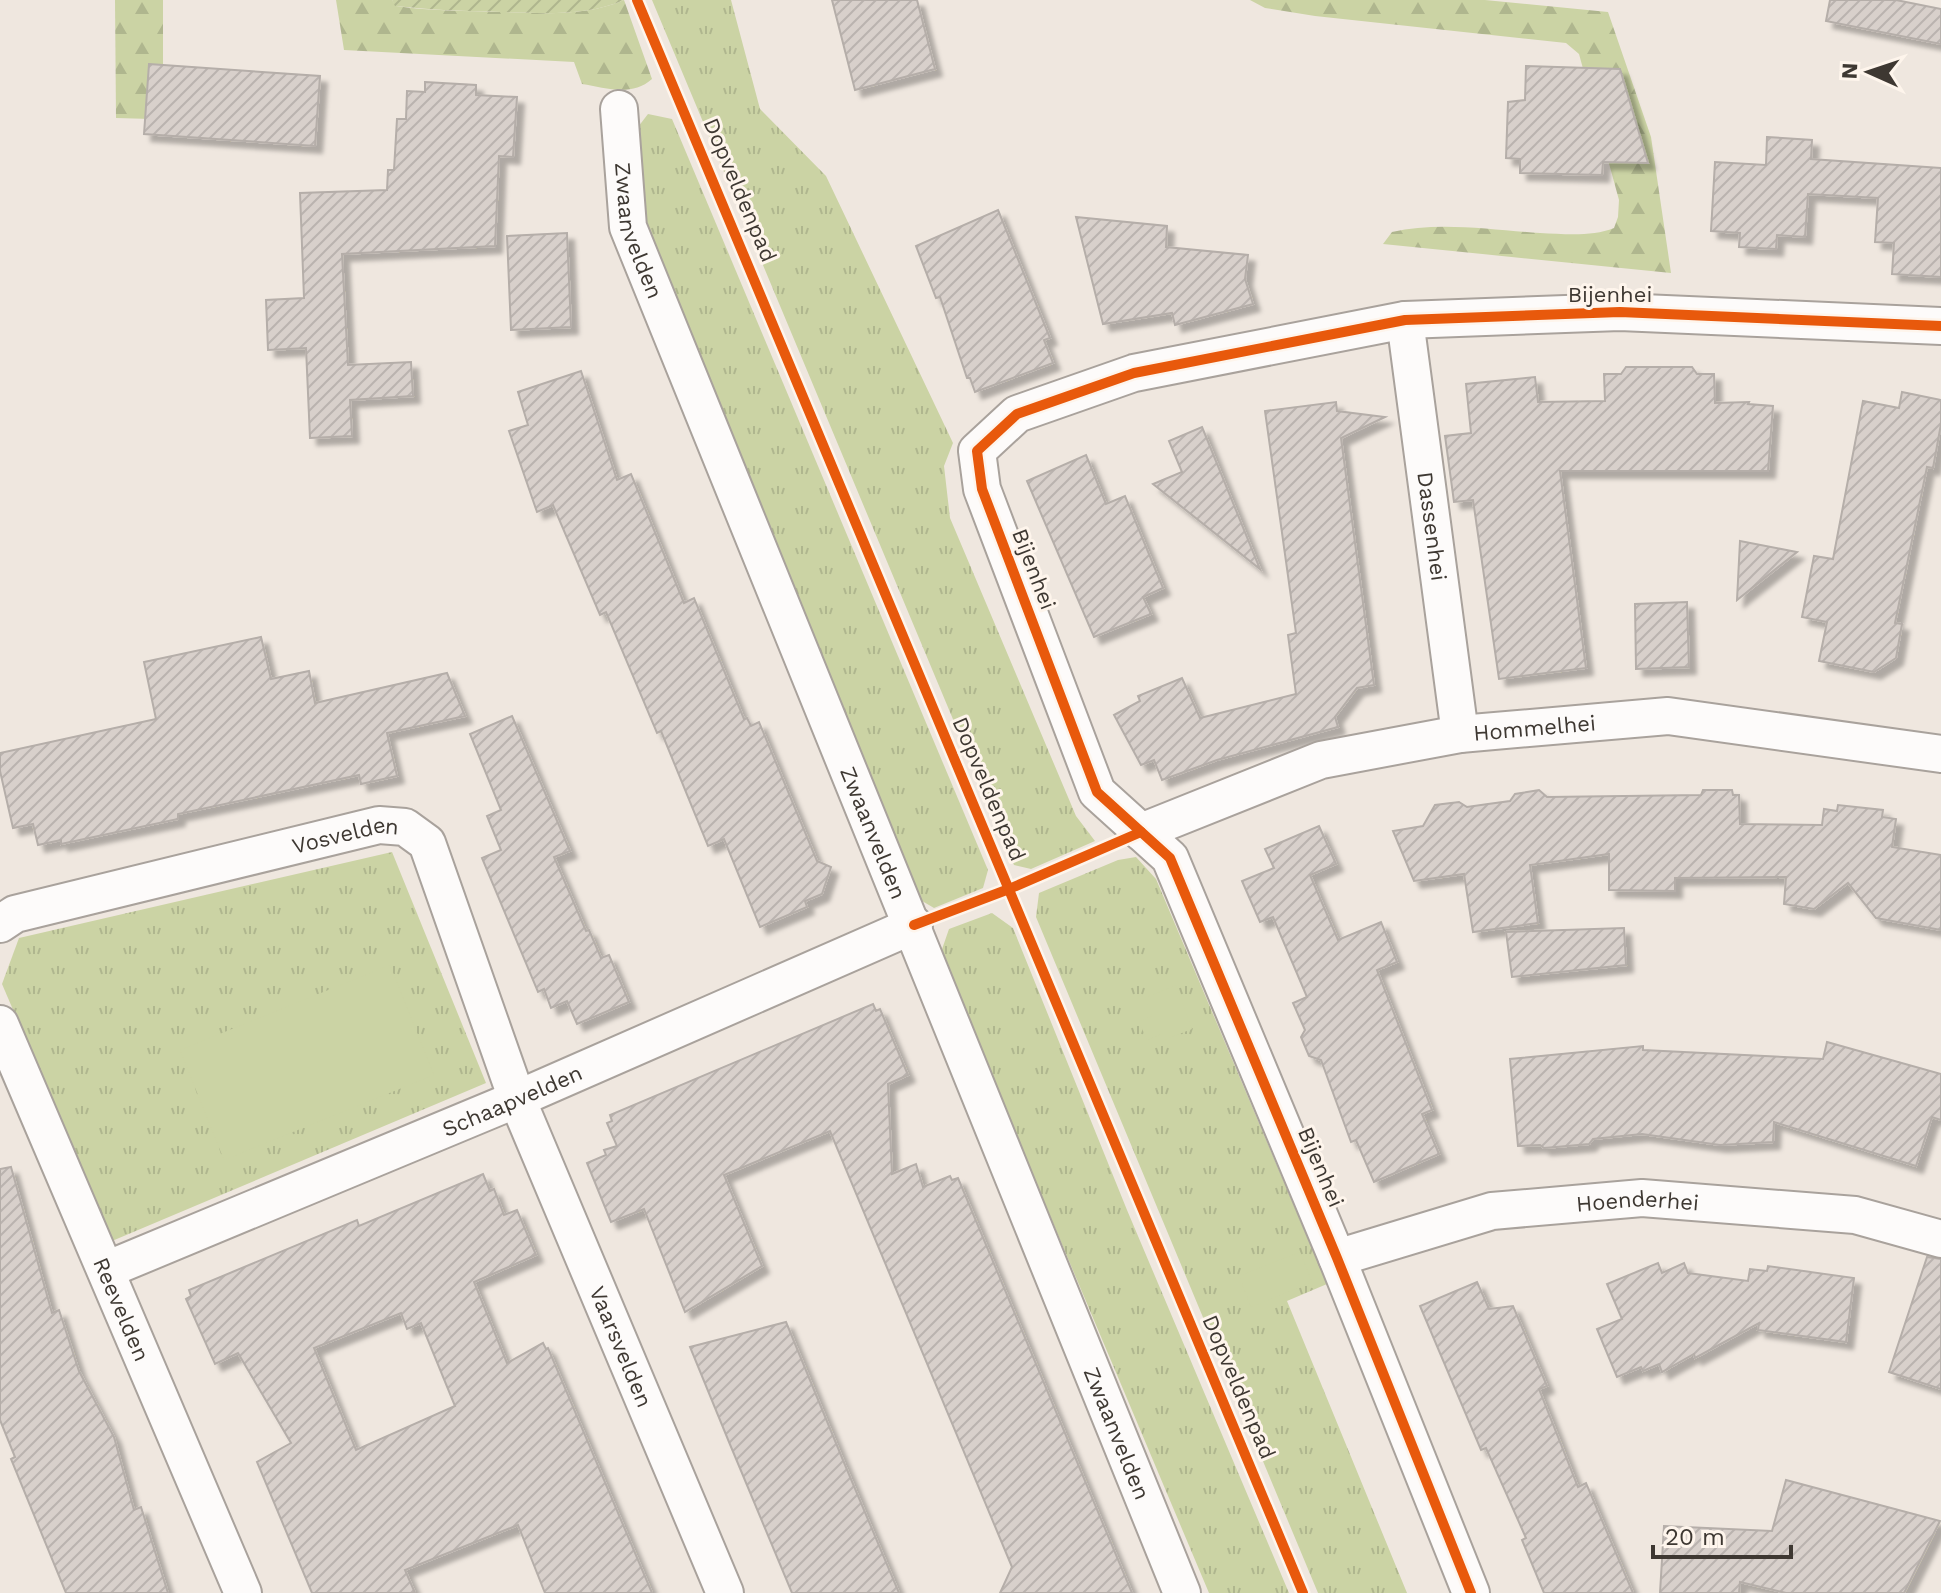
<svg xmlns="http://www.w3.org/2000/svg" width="1941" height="1593" viewBox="0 0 1941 1593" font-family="'Work Sans',sans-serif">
<defs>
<pattern id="grass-tufts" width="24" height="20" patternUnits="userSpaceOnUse" patternTransform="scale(2)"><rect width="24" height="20" fill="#cbd3a4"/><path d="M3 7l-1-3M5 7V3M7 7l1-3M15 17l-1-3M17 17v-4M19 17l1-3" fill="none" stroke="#afb68e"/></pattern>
<pattern id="forest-firs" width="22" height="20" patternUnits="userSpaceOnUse" patternTransform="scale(2)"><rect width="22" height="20" fill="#cbd3a4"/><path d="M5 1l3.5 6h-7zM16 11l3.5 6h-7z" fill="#afb68e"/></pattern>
<pattern id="garden-furrows" width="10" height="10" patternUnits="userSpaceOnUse" patternTransform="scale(2)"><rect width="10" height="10" fill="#cbd3a4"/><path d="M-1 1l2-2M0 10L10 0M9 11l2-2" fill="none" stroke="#afb68e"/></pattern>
<pattern id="building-hatch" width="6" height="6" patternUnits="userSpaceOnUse" patternTransform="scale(2)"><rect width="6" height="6" fill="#d8d0cb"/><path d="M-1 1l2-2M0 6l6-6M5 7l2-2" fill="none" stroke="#bab3af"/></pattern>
<filter id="shadow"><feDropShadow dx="7" dy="7" stdDeviation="2" flood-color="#0004"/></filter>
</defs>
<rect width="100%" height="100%" fill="#efe7df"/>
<g fill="url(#grass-tufts)">
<path d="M 652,0 L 731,0 L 760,109 L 826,176 L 953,443 L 944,466 L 950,518 L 1076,816 L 1095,841 L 1031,869 L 1014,865 Z"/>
<path d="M 648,114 L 672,119 L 988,870 L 983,888 L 934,908 L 917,898 L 642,234 L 638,127 Z"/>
<path d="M 392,852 L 486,1083 L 112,1241 L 2,984 L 19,938 Z"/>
<path d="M 1136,857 L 1156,879 L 1327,1284 L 1287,1301 L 1407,1593 L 1318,1593 L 1036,917 L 1039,893 L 1118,860 Z"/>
<path d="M 992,913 L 1013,928 L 1127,1210 L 1289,1593 L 1209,1593 L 940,955 L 949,929 Z"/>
</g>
<g fill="url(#forest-firs)">
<path d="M 115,0 L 163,0 L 163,110 L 151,119 L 116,118 Z"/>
<path d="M 336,0 L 392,0 L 396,6 C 431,11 466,11 501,12 C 543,13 585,17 624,0 L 652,79 C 632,97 606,88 582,84 L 574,62 L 344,50 Z"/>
<path d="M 1250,0 L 1485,0 L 1608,12 L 1651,137 L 1671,273 L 1383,244 L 1392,232 C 1439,221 1492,230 1540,233 C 1564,234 1592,237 1614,228 L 1618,217 L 1619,200 L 1579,54 L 1566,43 L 1315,16 L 1265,8 Z"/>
</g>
<g fill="#cbd3a4">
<path d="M 390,965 L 434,1075 L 224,1160 L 180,1050 Z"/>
<path d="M 1176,985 L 1192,1029 L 1164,1040 L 1161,1034 L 1147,1040 L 1139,1022 L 1152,1016 L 1145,998 Z"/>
<path d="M 1300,1252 L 1312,1282 L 1251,1307 L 1239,1276 Z"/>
</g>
<path fill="url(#garden-furrows)" d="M 392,0 L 624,0 C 585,17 543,13 501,12 C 466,11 431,10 395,6 Z"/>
<g fill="url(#building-hatch)" stroke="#b5aea9" stroke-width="2" fill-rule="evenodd" filter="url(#shadow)">
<path d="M 832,0 L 917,0 L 935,69 L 855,90 Z"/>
<path d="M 1830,0 L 1896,0 L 1941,9 L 1941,44 L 1826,21 Z"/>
<path d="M 149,64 L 320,76 L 315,146 L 144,134 Z"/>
<path d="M 1526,66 L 1620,69 L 1648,163 L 1603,162 L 1602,175 L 1520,173 L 1520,159 L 1506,158 L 1508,102 L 1525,100 Z"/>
<path d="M 425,82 L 476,85 L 476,95 L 517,97 L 513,157 L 499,156 L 495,246 L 342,254 L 348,365 L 411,362 L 413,396 L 350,400 L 352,436 L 310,438 L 306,348 L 268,350 L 266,300 L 304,298 L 300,193 L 387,190 L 388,170 L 394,170 L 397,119 L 406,119 L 407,91 L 425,92 Z"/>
<path d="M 1767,137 L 1812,140 L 1811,159 L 1941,168 L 1941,277 L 1892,274 L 1894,243 L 1875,242 L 1878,198 L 1808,194 L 1805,237 L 1777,235 L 1776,249 L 1739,247 L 1740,233 L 1711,231 L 1715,162 L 1766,165 Z"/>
<path d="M 998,210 L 1050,338 L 1044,340 L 1053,363 L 975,392 L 970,378 L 967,378 L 940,297 L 936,298 L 916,246 Z"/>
<path d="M 1076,217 L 1167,226 L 1166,247 L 1248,255 L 1245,279 L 1253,304 L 1175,325 L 1172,313 L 1103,324 Z"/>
<path d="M 567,233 L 571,327 L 511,330 L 507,236 Z"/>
<path d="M 1626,367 L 1692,367 L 1697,374 L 1714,374 L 1715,403 L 1749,402 L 1748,404 L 1773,406 L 1768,471 L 1560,471 L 1586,668 L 1499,679 L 1473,500 L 1454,502 L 1445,436 L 1471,433 L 1466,384 L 1535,377 L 1538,402 L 1605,401 L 1604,374 L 1621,374 Z"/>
<path d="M 581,371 L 617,480 L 631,474 L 684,603 L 694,598 L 744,719 L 747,718 L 751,726 L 759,722 L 817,861 L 831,867 L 822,894 L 805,901 L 807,907 L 760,927 L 724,839 L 708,846 L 661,731 L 657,733 L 606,612 L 600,615 L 553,505 L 537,512 L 509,431 L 528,425 L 518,392 Z"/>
<path d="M 1902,392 L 1941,400 L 1941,424 L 1933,468 L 1927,467 L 1895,623 L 1902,624 L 1896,658 L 1874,672 L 1819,661 L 1827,622 L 1802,617 L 1814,556 L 1833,559 L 1863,401 L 1899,408 Z"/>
<path d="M 1336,402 L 1337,411 L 1385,417 L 1341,438 L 1374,685 L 1357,688 L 1335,717 L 1338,727 L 1217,760 L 1162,780 L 1154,760 L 1141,765 L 1114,715 L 1140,701 L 1138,696 L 1182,678 L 1200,718 L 1296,694 L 1288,635 L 1296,633 L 1265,411 Z"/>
<path d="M 1202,427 L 1260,569 L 1153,484 L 1182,472 L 1169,441 Z"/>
<path d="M 1086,455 L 1106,504 L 1125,496 L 1163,588 L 1143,597 L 1151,614 L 1094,637 L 1027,481 Z"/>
<path d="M 1740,541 L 1797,552 L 1737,600 Z"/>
<path d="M 1687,602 L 1689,667 L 1636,669 L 1635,604 Z"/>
<path d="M 261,637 L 271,679 L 309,671 L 315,703 L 447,673 L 465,716 L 387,733 L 397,776 L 361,784 L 359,775 L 178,814 L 178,819 L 61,844 L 61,840 L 38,845 L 33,824 L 13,828 L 0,771 L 0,753 L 156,719 L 144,662 Z"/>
<path d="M 512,716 L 570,851 L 554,857 L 586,931 L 589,930 L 601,958 L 609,955 L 629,1002 L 577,1024 L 567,1001 L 551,1008 L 544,989 L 538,992 L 482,858 L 501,850 L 487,816 L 501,810 L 470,734 Z"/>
<path d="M 1539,790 L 1547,797 L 1701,795 L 1703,790 L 1732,790 L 1733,795 L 1739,795 L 1740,824 L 1822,825 L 1824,809 L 1837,811 L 1838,805 L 1883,810 L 1882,817 L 1896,819 L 1892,847 L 1941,855 L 1941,930 L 1876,918 L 1848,883 L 1814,909 L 1784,904 L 1786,877 L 1675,878 L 1675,891 L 1609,890 L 1609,854 L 1530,865 L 1538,923 L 1473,932 L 1464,874 L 1414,881 L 1393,831 L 1423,826 L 1435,805 L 1459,802 L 1467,807 L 1488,804 L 1510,801 L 1515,794 Z"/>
<path d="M 1319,826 L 1336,864 L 1310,875 L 1338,940 L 1381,922 L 1397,962 L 1377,970 L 1432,1110 L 1422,1114 L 1439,1154 L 1374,1182 L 1356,1140 L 1351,1142 L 1321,1060 L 1309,1056 L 1301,1037 L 1305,1030 L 1293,1003 L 1307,997 L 1273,917 L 1260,922 L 1242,881 L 1274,868 L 1265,849 Z"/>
<path d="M 1624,928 L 1626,965 L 1512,977 L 1506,932 Z"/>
<path d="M 873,1004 L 876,1011 L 880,1009 L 908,1075 L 888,1084 L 892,1174 L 916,1164 L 923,1187 L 950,1176 L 952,1180 L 958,1178 L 1132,1593 L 1000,1593 L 1012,1567 L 830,1131 L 724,1175 L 762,1266 L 685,1312 L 644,1209 L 611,1222 L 587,1163 L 606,1155 L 604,1150 L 617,1146 L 607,1123 L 612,1121 L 610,1115 Z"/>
<path d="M 1827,1042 L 1941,1074 L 1941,1120 L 1932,1117 L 1916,1166 L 1774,1122 L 1773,1142 L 1720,1145 L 1642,1134 L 1593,1139 L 1589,1144 L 1556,1147 L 1544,1148 L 1540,1145 L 1518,1146 L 1510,1059 L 1643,1046 L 1643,1050 L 1823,1059 Z"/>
<path d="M 11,1167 L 52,1313 L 59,1310 L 79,1371 L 114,1437 L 134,1510 L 141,1507 L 168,1593 L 66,1593 L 11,1459 L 15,1457 L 0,1420 L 0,1169 Z"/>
<path d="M 483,1174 L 490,1191 L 494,1189 L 504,1215 L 517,1210 L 536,1255 L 474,1282 L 507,1363 L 543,1343 L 546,1349 L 548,1348 L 652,1593 L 545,1593 L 518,1525 L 405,1570 L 415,1593 L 312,1593 L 257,1462 L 291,1443 L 238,1353 L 215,1364 L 186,1299 L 191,1296 L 189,1290 L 357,1220 L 359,1226 ZM 401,1313 L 407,1329 L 421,1323 L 455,1406 L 356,1450 L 314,1348 Z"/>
<path d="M 1927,1257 L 1941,1259 L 1941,1389 L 1889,1372 Z"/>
<path d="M 1658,1263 L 1662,1273 L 1684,1263 L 1688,1273 L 1748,1281 L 1750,1269 L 1767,1271 L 1768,1266 L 1854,1278 L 1846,1342 L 1758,1330 L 1759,1323 L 1695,1358 L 1694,1354 L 1662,1372 L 1659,1364 L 1643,1371 L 1641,1367 L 1617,1377 L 1597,1329 L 1622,1319 L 1607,1284 Z"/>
<path d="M 1477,1282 L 1489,1309 L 1513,1306 L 1547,1386 L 1539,1389 L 1578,1487 L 1586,1483 L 1633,1593 L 1544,1593 L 1522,1540 L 1526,1538 L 1486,1448 L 1481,1450 L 1420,1306 Z"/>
<path d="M 786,1322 L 845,1465 L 899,1593 L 792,1593 L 729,1442 L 690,1347 Z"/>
<path d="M 1786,1480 L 1940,1521 L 1904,1593 L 1786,1593 L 1740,1582 L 1739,1593 L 1660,1593 L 1664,1526 L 1772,1531 Z"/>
</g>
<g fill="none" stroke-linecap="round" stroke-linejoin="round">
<defs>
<g id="minor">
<path id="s1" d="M 619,109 L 628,227 L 1182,1593"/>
<path id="s2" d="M 1405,320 L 1460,734"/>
<path id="s3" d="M 1141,832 L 1321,760 L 1460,734 L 1668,716 L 1941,754"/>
<path id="s4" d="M 0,924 L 15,914 L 379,825 L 405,827 L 427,843 L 517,1099 L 725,1593"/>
<path id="s5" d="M 0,1024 L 243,1593"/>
<path id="s6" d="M 1337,1258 L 1492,1211 L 1642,1198 L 1855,1215 L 1941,1239"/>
<path id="s7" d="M 106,1270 L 517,1099 L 914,925"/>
<path d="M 1471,1593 L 1337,1258 L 1170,858 L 1097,792 L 982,489 L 977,451 L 1017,414 L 1134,373 L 1405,320 L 1620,312 L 1941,326"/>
</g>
</defs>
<use href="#minor" stroke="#a9a29c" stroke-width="40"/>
<use href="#minor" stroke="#fdfbfa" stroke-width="36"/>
<defs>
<g id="cycleway">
<path d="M 637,0 L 1303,1593"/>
<path d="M 914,925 L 1009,889 L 1141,832"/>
<path d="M 1471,1593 L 1337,1258 L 1170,858 L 1097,792 L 982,489 L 977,451 L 1017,414 L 1134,373 L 1405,320 L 1620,312 L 1941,326"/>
</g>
</defs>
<use href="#cycleway" stroke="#fef5ec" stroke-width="15"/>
<use href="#cycleway" stroke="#e8590c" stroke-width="10"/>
</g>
<g text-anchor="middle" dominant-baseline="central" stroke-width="6" stroke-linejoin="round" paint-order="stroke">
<g font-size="22" fill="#3e3832" stroke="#fef5ec">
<text transform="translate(740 190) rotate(67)">Dopveldenpad</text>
<text stroke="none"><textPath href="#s1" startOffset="124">Zwaanvelden</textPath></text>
<text x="1610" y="294">Bijenhei</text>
<text stroke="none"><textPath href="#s2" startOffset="208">Dassenhei</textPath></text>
<text transform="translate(1034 569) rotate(69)">Bijenhei</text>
<text stroke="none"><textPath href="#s3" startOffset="410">Hommelhei</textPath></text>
<text transform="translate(989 789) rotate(67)">Dopveldenpad</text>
<text stroke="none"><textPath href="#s1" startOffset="772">Zwaanvelden</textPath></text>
<text stroke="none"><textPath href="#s4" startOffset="358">Vosvelden</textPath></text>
<text stroke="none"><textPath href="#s7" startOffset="440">Schaapvelden</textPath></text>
<text transform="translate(1321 1167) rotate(67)">Bijenhei</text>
<text stroke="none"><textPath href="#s6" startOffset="308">Hoenderhei</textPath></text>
<text stroke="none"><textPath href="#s5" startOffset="310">Reevelden</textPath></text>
<text stroke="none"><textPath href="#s4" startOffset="986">Vaarsvelden</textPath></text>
<text transform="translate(1239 1387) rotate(67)">Dopveldenpad</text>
<text stroke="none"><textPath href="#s1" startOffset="1420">Zwaanvelden</textPath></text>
</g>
</g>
<g transform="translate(1869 72) rotate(273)" stroke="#fef5ec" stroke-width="6" paint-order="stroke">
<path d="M0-6L14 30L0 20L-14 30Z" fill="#3e3832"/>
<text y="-12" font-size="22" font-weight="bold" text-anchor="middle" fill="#3e3832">N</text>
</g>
<path d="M1653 1545v12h138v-12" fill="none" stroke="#3e3832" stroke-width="4"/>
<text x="1665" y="1545" font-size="24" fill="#3e3832" stroke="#fef5ec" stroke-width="6" paint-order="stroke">20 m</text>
</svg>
